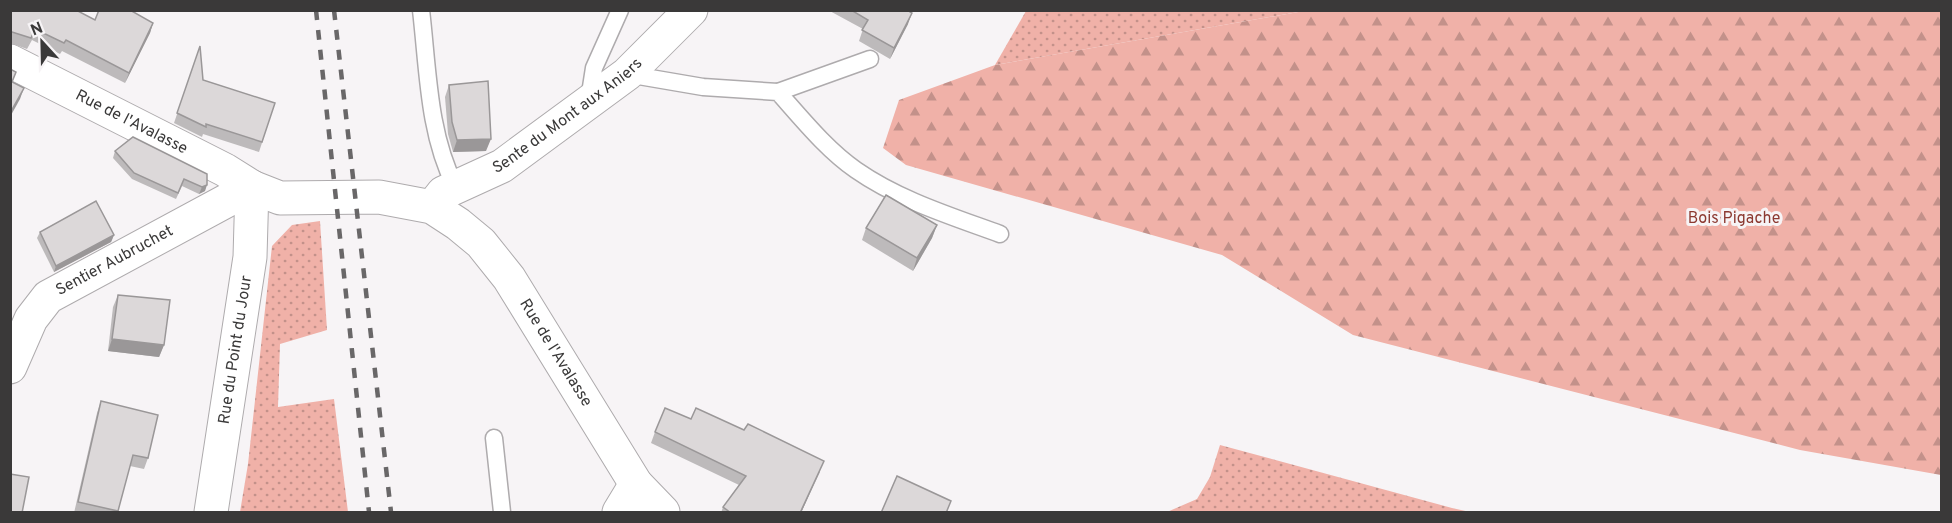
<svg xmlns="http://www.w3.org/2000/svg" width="1952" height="523" viewBox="0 0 1952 523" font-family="Overpass,sans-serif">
<defs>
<pattern id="grass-dots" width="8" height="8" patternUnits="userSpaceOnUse" patternTransform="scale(1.5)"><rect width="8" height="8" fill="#f0b1a8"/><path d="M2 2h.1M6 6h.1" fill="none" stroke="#c3918a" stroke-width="1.8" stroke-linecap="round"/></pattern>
<pattern id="forest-firs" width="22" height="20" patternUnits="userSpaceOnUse" patternTransform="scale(1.5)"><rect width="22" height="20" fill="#f0b1a8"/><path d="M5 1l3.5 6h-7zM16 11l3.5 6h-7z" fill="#c3918a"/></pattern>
</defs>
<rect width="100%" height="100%" fill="#f7f4f6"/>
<g fill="url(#grass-dots)">
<path d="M 1026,11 L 1304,11 L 995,65 Z"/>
<path d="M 320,221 L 327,330 L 280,344 L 278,407 L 334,399 L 348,512 L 240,512 L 248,464 L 272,246 L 292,225 Z"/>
<path d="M 1220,445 L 1452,508 L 1470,512 L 1167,512 L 1197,499 L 1210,477 Z"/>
</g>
<path fill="url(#forest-firs)" d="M 1304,11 L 1941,11 L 1941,475 L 1800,450 L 1353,335 L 1222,255 L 906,165 L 883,148 L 899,100 L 995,65 Z"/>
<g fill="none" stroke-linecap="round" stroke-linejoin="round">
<defs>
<g id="service">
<path d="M 421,10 C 428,69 428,133 455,186"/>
<path d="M 627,74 L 703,87 L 778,92 C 802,119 827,150 856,170 C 899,200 951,216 1000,234"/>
<path d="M 778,92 L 870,59"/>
<path d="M 589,100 L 594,68 L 620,10"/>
<path d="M 494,438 L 502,512"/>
</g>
<g id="minor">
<path id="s1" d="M 432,207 L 443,193 L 502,166 L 627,74 L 691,10"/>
<path id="s2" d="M 10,367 L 31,319 L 48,297 L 252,187"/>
<path d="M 619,512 L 636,484"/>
</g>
<g id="secondary">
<path id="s3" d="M 10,61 L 225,170 L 252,187 L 280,198 L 379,197 L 432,207 L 458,224 L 481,243 L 509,278 L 636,484 L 663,512"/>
<path id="s4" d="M 211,512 L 250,257 L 252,187"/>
</g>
</defs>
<use href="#service" stroke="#aeabad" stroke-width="19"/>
<use href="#minor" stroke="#aeabad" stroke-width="35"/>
<use href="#secondary" stroke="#aeabad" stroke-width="35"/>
<use href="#service" stroke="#fff" stroke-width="16"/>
<use href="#minor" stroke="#fff" stroke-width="33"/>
<use href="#secondary" stroke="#fff" stroke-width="33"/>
<g stroke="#696768" stroke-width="4.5" stroke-dasharray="10 10" stroke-linecap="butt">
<path d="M 316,10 L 369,512"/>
<path d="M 334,10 L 391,512"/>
</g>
</g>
<g fill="#bdbabb">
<path d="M 10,10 L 95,20 L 153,23 L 150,33 L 125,83 L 62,51 L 60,54 L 32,40 L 27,49 L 10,43 Z"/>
<path d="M 828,10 L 907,10 L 908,24 L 890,59 L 859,41 L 863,29 Z"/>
<path d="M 200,46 L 203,80 L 275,103 L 259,152 L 203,134 L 202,137 L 174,123 Z"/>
<path d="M 449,85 L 486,151 L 453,152 L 448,134 L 445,97 Z"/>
<path d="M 115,151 L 207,174 L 205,191 L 199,194 L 182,186 L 176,199 L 132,179 L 113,158 Z"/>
<path d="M 937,225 L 932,238 L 913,271 L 862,240 L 866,228 Z"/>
<path d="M 40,232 L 114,235 L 111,242 L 54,272 L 37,238 Z"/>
<path d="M 118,295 L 164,345 L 159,357 L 108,351 L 113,307 Z"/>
<path d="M 101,401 L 148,458 L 144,469 L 130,466 L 117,513 L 74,513 L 97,413 Z"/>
<path d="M 691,419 L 820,472 L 801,513 L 721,513 L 723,507 L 739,485 L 651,443 L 655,432 Z"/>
</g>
<g fill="#9a9798">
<path d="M 912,13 L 908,24 L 890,59 L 894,48 Z"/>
<path d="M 153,23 L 150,33 L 125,83 L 129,73 Z"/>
<path d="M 24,88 L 20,99 L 10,117 L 10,113 Z"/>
<path d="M 491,139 L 486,151 L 453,152 L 457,140 Z"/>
<path d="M 207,185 L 205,191 L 199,194 L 202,187 Z"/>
<path d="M 937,225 L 932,238 L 913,271 L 917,258 Z"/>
<path d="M 114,235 L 111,242 L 54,272 L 56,266 Z"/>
<path d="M 112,339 L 164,345 L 159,357 L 108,351 Z"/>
<path d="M 824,461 L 801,513 L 800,513 Z"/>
</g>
<g fill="#dcd8d9" stroke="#9a9798" stroke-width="1.5">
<path d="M 10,10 L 76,10 L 95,20 L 99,10 L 130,10 L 153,23 L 129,73 L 66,40 L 64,43 L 35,29 L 31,38 L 12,32 L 10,32 Z"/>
<path d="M 851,10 L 907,10 L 912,13 L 894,48 L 862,30 L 868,20 Z"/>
<path d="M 200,46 L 203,80 L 275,103 L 262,142 L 206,124 L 206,127 L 177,113 Z"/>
<path d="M 10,69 L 16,72 L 12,82 L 24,88 L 10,113 Z"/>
<path d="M 488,81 L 491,139 L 457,140 L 452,122 L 449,85 Z"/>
<path d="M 133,137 L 207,174 L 207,185 L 202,187 L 184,179 L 178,193 L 134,173 L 115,151 Z"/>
<path d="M 886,195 L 937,225 L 917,258 L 866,228 Z"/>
<path d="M 96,201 L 114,235 L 56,266 L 40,232 Z"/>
<path d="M 118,295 L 170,300 L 164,345 L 112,339 Z"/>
<path d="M 101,401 L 158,415 L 148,458 L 133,455 L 118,511 L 78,502 Z"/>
<path d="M 665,408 L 691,419 L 696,408 L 744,430 L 748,424 L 824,461 L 800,513 L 731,513 L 723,507 L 746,476 L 655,432 Z"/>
<path d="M 10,474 L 29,477 L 22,513 L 10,513 Z"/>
<path d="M 897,476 L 951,501 L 946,513 L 881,513 Z"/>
</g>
<g text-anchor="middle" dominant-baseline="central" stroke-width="6" stroke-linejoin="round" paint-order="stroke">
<g font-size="16" fill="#3a3939" stroke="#f7f4f6">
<text stroke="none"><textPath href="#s1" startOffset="165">Sente du Mont aux Aniers</textPath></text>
<text stroke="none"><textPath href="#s3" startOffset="136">Rue de l'Avalasse</textPath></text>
<text stroke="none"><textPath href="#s2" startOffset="156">Sentier Aubruchet</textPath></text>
<text stroke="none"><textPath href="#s4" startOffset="164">Rue du Point du Jour</textPath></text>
<text stroke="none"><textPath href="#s3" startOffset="650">Rue de l'Avalasse</textPath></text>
</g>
<g font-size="16" fill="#8c3931" stroke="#f7f4f6">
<text x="1734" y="219">Bois Pigache</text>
</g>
</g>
<rect width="1952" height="523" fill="none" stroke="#3a3939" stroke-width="24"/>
<g transform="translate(42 42) rotate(338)" stroke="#f7f4f6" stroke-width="4.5" paint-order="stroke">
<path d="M0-4.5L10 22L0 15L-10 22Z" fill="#3a3939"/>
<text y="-9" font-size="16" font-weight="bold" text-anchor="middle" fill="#3a3939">N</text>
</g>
</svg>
